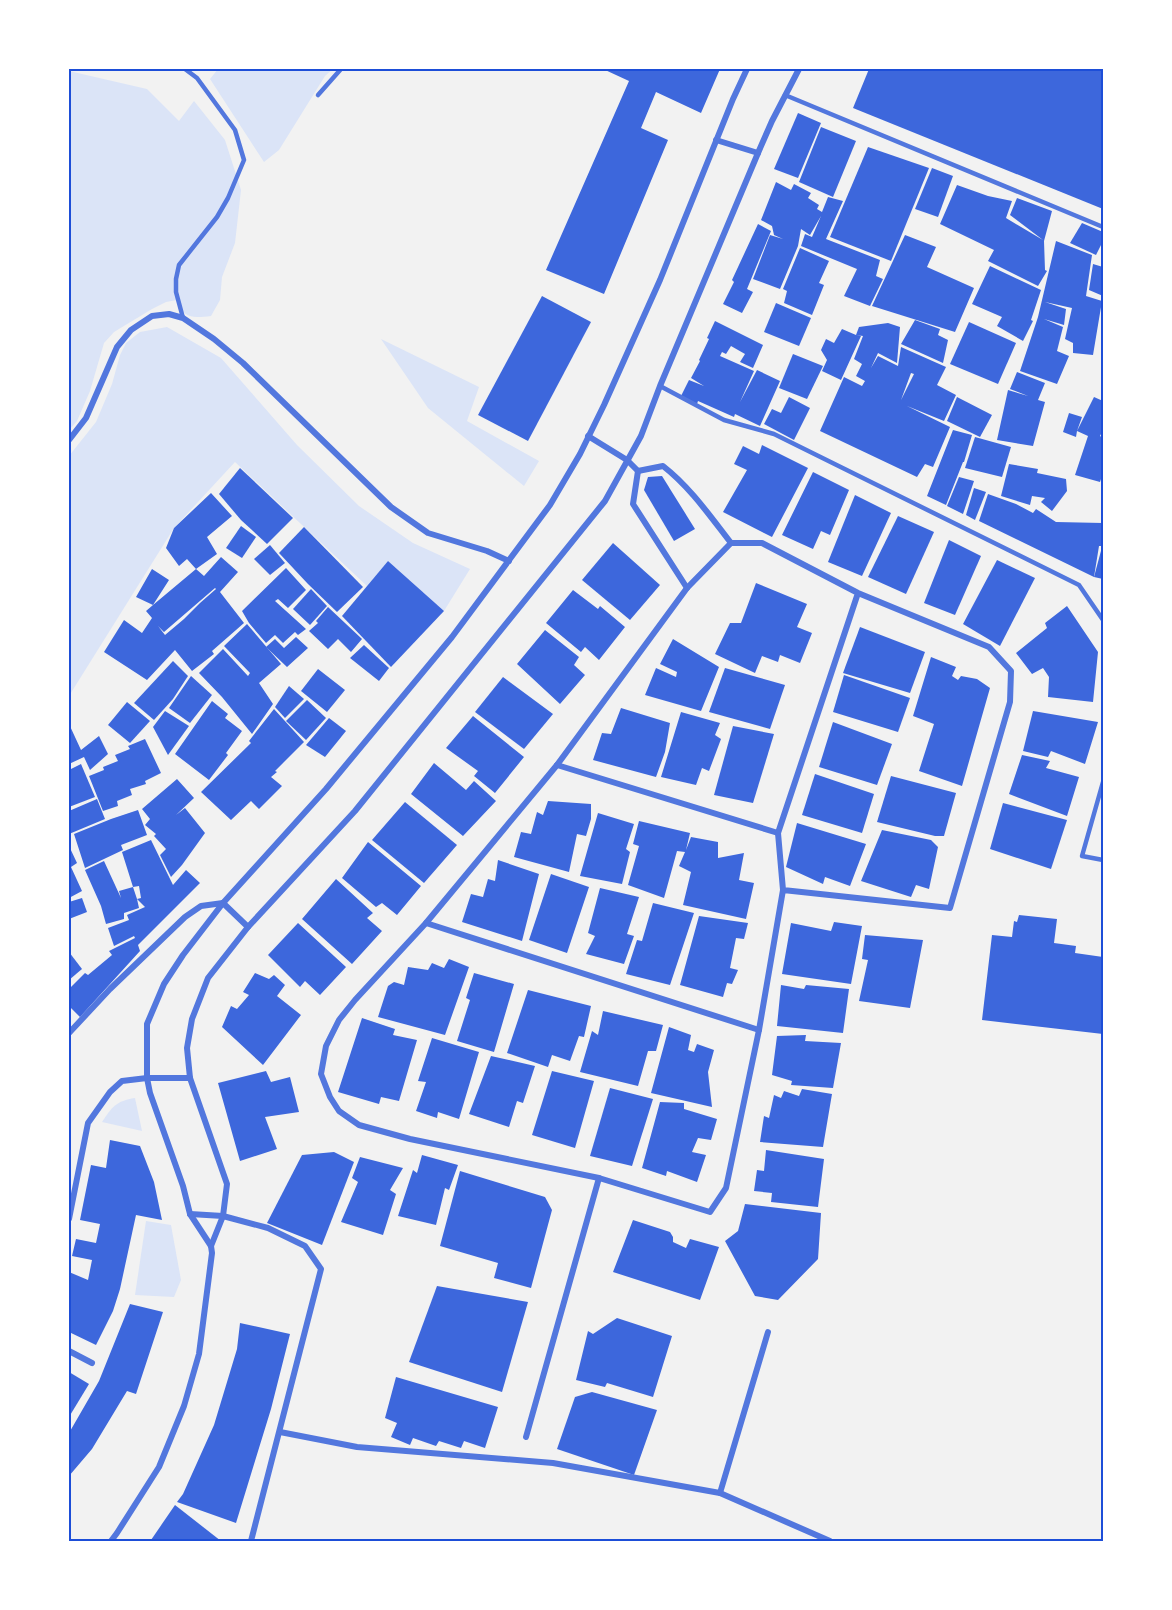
<svg xmlns="http://www.w3.org/2000/svg" width="1172" height="1610" viewBox="0 0 1172 1610" font-family="Roboto,sans-serif">
<rect width="100%" height="100%" fill="#f2f2f2"/>
<g fill="#dbe4f7">
<path d="M 218,69 L 333,69 L 325,76 L 279,150 L 264,162 L 210,79 Z"/>
<path d="M 69,71 L 147,89 L 179,121 L 194,101 L 225,140 L 241,190 L 235,243 L 222,277 L 220,300 L 211,316 C 192,318 184,319 177,300 L 166,302 L 152,309 L 114,332 L 104,343 L 90,391 L 77,421 L 69,430 Z"/>
<path d="M 167,327 L 221,358 L 297,445 L 359,506 L 413,543 L 470,569 L 444,611 L 388,561 L 367,586 L 235,462 L 174,528 L 69,696 L 69,456 L 96,422 L 112,384 L 120,355 L 126,343 L 140,332 Z"/>
<path d="M 381,339 L 479,387 L 467,421 L 539,461 L 524,486 L 428,408 Z"/>
<path d="M 135,1098 L 142,1131 L 102,1122 C 112,1107 116,1101 135,1098 Z"/>
<path d="M 146,1221 L 171,1225 L 181,1280 L 174,1297 L 135,1295 Z"/>
</g>
<g fill="#3d67dc" fill-rule="evenodd">
<path d="M 603,69 L 720,69 L 701,113 L 656,92 L 641,128 L 668,140 L 604,294 L 546,270 L 629,81 Z"/>
<path d="M 869,69 L 1103,69 L 1103,209 L 853,108 Z"/>
<path d="M 798,113 L 821,123 L 798,178 L 774,169 Z"/>
<path d="M 821,127 L 856,141 L 833,197 L 799,182 Z"/>
<path d="M 868,147 L 929,168 L 891,261 L 830,237 Z"/>
<path d="M 932,168 L 953,176 L 938,217 L 915,209 Z"/>
<path d="M 776,182 L 791,190 L 794,184 L 811,193 L 808,198 L 819,205 L 817,209 L 822,212 L 828,197 L 843,201 L 826,239 L 880,260 L 876,276 L 883,279 L 870,306 L 844,296 L 857,269 L 801,246 L 805,234 L 812,237 L 821,216 L 810,235 L 801,229 L 798,246 L 780,289 L 753,279 L 770,235 L 783,239 L 774,235 L 772,226 L 761,220 Z"/>
<path d="M 957,185 L 988,196 L 1012,201 L 1006,218 L 1043,240 L 1010,215 L 1017,198 L 1052,211 L 1044,241 L 1045,270 L 1047,271 L 1038,286 L 988,261 L 994,250 L 940,224 Z"/>
<path d="M 1082,223 L 1103,232 L 1103,241 L 1096,255 L 1070,243 Z"/>
<path d="M 758,224 L 771,231 L 747,289 L 753,292 L 742,313 L 723,304 L 734,282 L 732,280 Z"/>
<path d="M 905,235 L 936,247 L 927,267 L 974,288 L 955,332 L 872,306 Z"/>
<path d="M 1056,241 L 1092,255 L 1086,296 L 1102,301 L 1093,355 L 1073,353 L 1073,343 L 1065,339 L 1072,308 L 1045,302 L 1066,309 L 1064,325 L 1044,319 L 1063,327 L 1057,351 L 1069,356 L 1057,384 L 1020,371 L 1038,317 Z"/>
<path d="M 800,248 L 829,261 L 819,283 L 824,285 L 812,315 L 784,303 L 787,291 L 783,289 Z"/>
<path d="M 1093,264 L 1103,267 L 1103,296 L 1089,290 Z"/>
<path d="M 990,266 L 1041,290 L 1031,320 L 1033,321 L 1023,341 L 997,326 L 1002,317 L 972,304 Z"/>
<path d="M 542,296 L 591,322 L 528,441 L 478,415 Z"/>
<path d="M 776,303 L 811,318 L 799,346 L 764,332 Z"/>
<path d="M 915,320 L 940,329 L 938,335 L 948,340 L 943,363 L 901,344 Z"/>
<path d="M 715,321 L 763,345 L 753,368 L 740,362 L 745,354 L 731,346 L 726,354 L 722,352 L 720,356 L 754,371 L 740,402 L 757,370 L 780,381 L 760,426 L 735,414 L 734,417 L 698,401 L 697,404 L 681,396 L 689,380 L 704,386 L 691,378 L 700,361 L 699,360 L 709,339 L 707,338 Z"/>
<path d="M 969,322 L 1016,343 L 998,384 L 950,364 Z"/>
<path d="M 888,323 L 900,327 L 897,363 L 878,353 L 871,368 L 878,356 L 898,366 L 901,347 L 946,367 L 937,385 L 956,395 L 944,421 L 907,406 L 950,427 L 933,467 L 925,464 L 917,477 L 820,431 L 844,377 L 862,386 L 865,381 L 856,376 L 862,364 L 854,359 L 863,336 L 856,335 L 861,336 L 841,380 L 822,371 L 827,360 L 821,350 L 826,339 L 834,343 L 842,329 L 856,335 L 859,327 ZM 911,373 L 914,374 L 901,400 Z"/>
<path d="M 793,354 L 823,366 L 807,399 L 779,388 Z"/>
<path d="M 1017,372 L 1045,383 L 1038,400 L 1045,402 L 1033,446 L 997,440 L 1008,390 L 1028,396 L 1010,389 Z"/>
<path d="M 789,397 L 810,408 L 794,440 L 764,424 L 772,409 L 781,413 Z"/>
<path d="M 957,397 L 992,415 L 980,437 L 947,421 Z"/>
<path d="M 1094,397 L 1103,401 L 1103,430 L 1100,436 L 1103,438 L 1103,473 L 1100,482 L 1075,475 L 1088,436 L 1077,431 L 1076,437 L 1063,432 L 1069,413 L 1082,417 L 1077,431 Z"/>
<path d="M 953,430 L 972,435 L 964,462 L 963,462 L 946,505 L 927,496 Z"/>
<path d="M 975,437 L 1011,447 L 1002,477 L 965,468 Z"/>
<path d="M 762,445 L 808,468 L 772,537 L 723,512 L 747,470 L 734,464 L 743,446 L 759,454 Z"/>
<path d="M 1009,464 L 1038,469 L 1037,473 L 1066,479 L 1067,491 L 1052,511 L 1041,502 L 1045,498 L 1032,496 L 1030,505 L 1001,496 Z"/>
<path d="M 240,468 L 293,518 L 267,544 L 241,520 L 219,494 Z"/>
<path d="M 813,472 L 849,490 L 830,535 L 821,531 L 813,549 L 782,535 Z"/>
<path d="M 662,476 L 695,529 L 674,541 L 644,490 L 648,477 Z"/>
<path d="M 959,477 L 974,481 L 963,514 L 947,506 Z"/>
<path d="M 974,488 L 986,492 L 975,520 L 966,515 Z"/>
<path d="M 211,493 L 232,516 L 207,537 L 217,554 L 196,569 L 187,559 L 179,566 L 166,548 L 174,528 Z"/>
<path d="M 988,494 L 1016,504 L 1033,513 L 1036,509 L 1056,522 L 1103,523 L 1103,546 L 1099,546 L 1094,577 L 979,521 Z"/>
<path d="M 855,495 L 891,513 L 862,576 L 828,562 Z"/>
<path d="M 898,516 L 934,532 L 906,594 L 868,577 Z"/>
<path d="M 241,526 L 256,537 L 242,558 L 226,548 Z"/>
<path d="M 304,527 L 363,587 L 337,612 L 308,584 L 279,553 Z"/>
<path d="M 949,540 L 981,556 L 955,615 L 924,603 Z"/>
<path d="M 613,543 L 660,585 L 630,620 L 582,580 Z"/>
<path d="M 270,545 L 285,563 L 270,575 L 254,559 Z"/>
<path d="M 1102,547 L 1103,547 L 1103,579 L 1094,577 Z"/>
<path d="M 221,557 L 238,572 L 220,592 L 244,623 L 212,651 L 214,654 L 192,671 L 175,650 L 147,680 L 104,652 L 124,620 L 142,633 L 152,618 L 146,611 L 153,605 L 136,597 L 152,569 L 169,580 L 153,605 L 196,569 L 204,576 ZM 215,588 L 216,589 L 200,603 L 184,619 L 165,635 L 158,626 L 164,632 Z"/>
<path d="M 997,560 L 1035,578 L 1000,646 L 963,624 Z"/>
<path d="M 388,561 L 444,611 L 391,667 L 342,616 Z"/>
<path d="M 286,568 L 306,590 L 288,608 L 278,599 L 275,601 L 306,629 L 298,635 L 295,632 L 283,643 L 275,635 L 266,643 L 249,623 L 242,611 Z"/>
<path d="M 756,583 L 807,604 L 797,627 L 812,633 L 800,663 L 780,655 L 778,662 L 762,656 L 755,673 L 715,654 L 730,623 L 741,623 Z"/>
<path d="M 311,589 L 327,606 L 310,625 L 293,609 Z"/>
<path d="M 573,590 L 598,609 L 600,606 L 625,627 L 599,660 L 585,647 L 581,652 L 546,623 Z"/>
<path d="M 1067,606 L 1098,652 L 1093,702 L 1048,697 L 1049,677 L 1043,668 L 1032,674 L 1016,653 L 1047,628 L 1045,623 Z"/>
<path d="M 328,607 L 362,639 L 351,652 L 338,639 L 328,649 L 309,631 L 318,623 L 316,621 Z"/>
<path d="M 247,624 L 281,664 L 259,683 L 273,704 L 252,734 L 222,697 L 199,673 L 223,649 L 248,676 L 250,673 L 224,646 Z"/>
<path d="M 860,627 L 925,652 L 910,693 L 843,673 Z"/>
<path d="M 545,630 L 579,657 L 574,665 L 585,675 L 560,704 L 517,664 Z"/>
<path d="M 296,637 L 308,648 L 287,667 L 266,647 L 275,639 L 284,648 Z"/>
<path d="M 673,639 L 719,667 L 701,711 L 645,695 L 656,668 L 676,677 L 677,672 L 660,664 Z"/>
<path d="M 364,645 L 389,668 L 379,681 L 350,658 Z"/>
<path d="M 931,657 L 956,667 L 952,676 L 958,680 L 961,676 L 977,679 L 990,688 L 962,786 L 919,771 L 934,724 L 913,716 Z"/>
<path d="M 173,661 L 188,676 L 173,699 L 154,720 L 134,703 Z"/>
<path d="M 725,668 L 785,685 L 770,729 L 709,712 Z"/>
<path d="M 318,669 L 345,690 L 327,712 L 301,691 Z"/>
<path d="M 844,675 L 910,698 L 898,732 L 833,712 Z"/>
<path d="M 191,676 L 212,695 L 190,723 L 169,708 Z"/>
<path d="M 503,677 L 553,714 L 524,749 L 475,712 Z"/>
<path d="M 289,686 L 304,699 L 285,718 L 275,707 Z"/>
<path d="M 307,700 L 326,718 L 306,740 L 286,721 Z"/>
<path d="M 212,701 L 228,714 L 225,718 L 242,731 L 226,753 L 228,755 L 209,780 L 175,754 Z"/>
<path d="M 127,702 L 150,721 L 130,743 L 108,725 Z"/>
<path d="M 621,708 L 670,723 L 665,752 L 656,777 L 593,760 L 602,733 L 611,734 Z"/>
<path d="M 274,709 L 304,742 L 275,771 L 277,772 L 271,777 L 282,786 L 259,809 L 251,801 L 231,820 L 201,792 L 251,743 L 249,741 Z"/>
<path d="M 165,711 L 189,726 L 168,755 L 153,727 Z"/>
<path d="M 1033,711 L 1098,722 L 1085,764 L 1051,751 L 1048,757 L 1023,751 Z"/>
<path d="M 681,712 L 720,723 L 715,735 L 721,739 L 709,771 L 702,768 L 696,785 L 661,777 Z"/>
<path d="M 473,716 L 524,757 L 495,793 L 474,776 L 478,771 L 446,748 Z"/>
<path d="M 329,718 L 346,731 L 325,757 L 306,745 Z"/>
<path d="M 833,722 L 892,744 L 877,785 L 819,767 Z"/>
<path d="M 69,724 L 81,750 L 99,736 L 108,754 L 90,770 L 84,757 L 69,764 Z"/>
<path d="M 733,726 L 774,734 L 753,803 L 714,795 Z"/>
<path d="M 145,739 L 161,773 L 145,781 L 146,784 L 130,789 L 132,795 L 117,801 L 118,806 L 103,811 L 89,776 L 104,770 L 103,767 L 118,761 L 115,755 L 130,749 L 128,746 Z"/>
<path d="M 1022,755 L 1050,761 L 1046,768 L 1079,777 L 1067,816 L 1009,794 Z"/>
<path d="M 434,763 L 466,790 L 474,781 L 496,801 L 463,836 L 411,794 Z"/>
<path d="M 81,764 L 95,797 L 69,807 L 69,770 Z"/>
<path d="M 815,774 L 874,794 L 862,833 L 802,815 Z"/>
<path d="M 891,776 L 956,793 L 944,836 L 935,836 L 877,822 Z"/>
<path d="M 177,779 L 194,798 L 176,815 L 185,808 L 205,833 L 182,865 L 171,877 L 160,855 L 166,849 L 154,836 L 156,834 L 145,825 L 150,819 L 142,809 Z"/>
<path d="M 97,799 L 105,819 L 69,834 L 69,811 Z"/>
<path d="M 548,801 L 591,804 L 591,819 L 586,836 L 577,834 L 569,872 L 514,857 L 521,832 L 531,834 L 537,812 L 543,815 Z"/>
<path d="M 405,802 L 457,845 L 424,883 L 372,840 Z"/>
<path d="M 1003,803 L 1067,820 L 1051,869 L 990,849 Z"/>
<path d="M 138,810 L 147,835 L 121,845 L 123,850 L 85,868 L 74,834 L 111,819 Z"/>
<path d="M 598,813 L 634,824 L 626,849 L 630,852 L 622,884 L 580,876 Z"/>
<path d="M 639,821 L 690,833 L 686,850 L 691,837 L 718,842 L 718,858 L 744,853 L 739,880 L 754,883 L 746,919 L 683,905 L 691,872 L 679,866 L 685,852 L 677,851 L 664,898 L 628,885 L 639,846 L 633,844 Z"/>
<path d="M 797,823 L 866,844 L 850,886 L 825,877 L 823,884 L 786,867 Z"/>
<path d="M 882,830 L 931,840 L 938,847 L 929,889 L 916,885 L 911,897 L 861,881 Z"/>
<path d="M 151,840 L 173,885 L 186,870 L 200,883 L 138,945 L 140,951 L 80,1017 L 69,1006 L 69,989 L 85,973 L 88,975 L 112,955 L 109,951 L 135,938 L 134,936 L 114,946 L 108,928 L 129,920 L 127,915 L 145,907 L 137,899 L 139,908 L 124,913 L 124,919 L 106,924 L 101,906 L 85,870 L 104,861 L 121,898 L 119,891 L 133,887 L 137,899 L 141,898 L 139,886 L 133,887 L 122,852 Z"/>
<path d="M 368,842 L 421,886 L 397,915 L 382,903 L 376,907 L 342,878 Z"/>
<path d="M 69,846 L 77,863 L 71,867 L 82,891 L 69,898 Z"/>
<path d="M 498,860 L 539,874 L 522,941 L 462,922 L 471,894 L 483,897 L 488,879 L 495,881 Z"/>
<path d="M 551,874 L 589,887 L 567,953 L 529,940 Z"/>
<path d="M 336,879 L 373,913 L 367,918 L 382,931 L 352,964 L 302,919 Z"/>
<path d="M 600,888 L 639,897 L 627,934 L 634,936 L 624,964 L 586,954 L 595,936 L 588,933 Z"/>
<path d="M 82,898 L 87,912 L 69,919 L 69,902 Z"/>
<path d="M 653,903 L 694,913 L 670,985 L 626,974 L 637,940 L 642,941 Z"/>
<path d="M 1019,915 L 1057,919 L 1054,943 L 1076,946 L 1075,953 L 1103,957 L 1103,1034 L 982,1020 L 992,935 L 1012,937 L 1014,921 L 1017,922 Z"/>
<path d="M 699,916 L 748,923 L 744,939 L 736,938 L 730,968 L 738,970 L 732,984 L 727,983 L 723,997 L 680,985 Z"/>
<path d="M 834,922 L 862,926 L 851,984 L 782,974 L 791,923 L 831,931 Z"/>
<path d="M 298,923 L 346,967 L 320,995 L 305,981 L 300,987 L 268,955 Z"/>
<path d="M 865,935 L 923,940 L 910,1008 L 859,1001 L 868,960 L 862,959 Z"/>
<path d="M 69,952 L 82,969 L 69,980 Z"/>
<path d="M 449,959 L 469,967 L 445,1035 L 378,1017 L 388,986 L 394,982 L 404,985 L 408,967 L 428,970 L 432,963 L 444,968 Z"/>
<path d="M 255,973 L 269,979 L 274,975 L 285,985 L 277,996 L 301,1015 L 263,1065 L 222,1027 L 231,1006 L 237,1009 L 249,995 L 243,992 Z"/>
<path d="M 474,973 L 514,984 L 494,1052 L 457,1041 L 470,1000 L 466,998 Z"/>
<path d="M 781,985 L 804,989 L 806,985 L 849,989 L 843,1033 L 777,1026 Z"/>
<path d="M 528,990 L 591,1006 L 584,1037 L 579,1036 L 570,1061 L 552,1055 L 548,1067 L 507,1053 Z"/>
<path d="M 603,1011 L 663,1025 L 656,1051 L 648,1051 L 638,1086 L 580,1072 L 592,1031 L 598,1035 Z"/>
<path d="M 362,1018 L 395,1029 L 393,1035 L 417,1040 L 399,1101 L 381,1097 L 379,1104 L 338,1092 Z"/>
<path d="M 669,1027 L 691,1035 L 688,1050 L 694,1052 L 697,1044 L 714,1050 L 708,1072 L 712,1107 L 651,1093 Z"/>
<path d="M 806,1035 L 805,1041 L 841,1043 L 833,1088 L 791,1085 L 792,1081 L 772,1075 L 777,1036 Z"/>
<path d="M 432,1038 L 479,1052 L 459,1119 L 438,1112 L 437,1118 L 416,1111 L 426,1082 L 418,1081 Z"/>
<path d="M 491,1056 L 535,1066 L 523,1103 L 517,1101 L 509,1127 L 469,1114 Z"/>
<path d="M 266,1071 L 271,1082 L 290,1077 L 299,1112 L 265,1117 L 277,1149 L 240,1161 L 218,1083 Z"/>
<path d="M 552,1071 L 594,1081 L 575,1148 L 532,1135 Z"/>
<path d="M 610,1088 L 653,1099 L 632,1166 L 590,1156 Z"/>
<path d="M 802,1089 L 832,1094 L 823,1147 L 760,1142 L 764,1116 L 769,1118 L 774,1095 L 781,1098 L 784,1091 L 799,1096 Z"/>
<path d="M 660,1102 L 684,1103 L 684,1109 L 717,1119 L 711,1140 L 698,1138 L 692,1152 L 706,1155 L 697,1182 L 667,1171 L 666,1176 L 642,1168 Z"/>
<path d="M 110,1140 L 140,1146 L 154,1182 L 162,1220 L 136,1215 L 120,1289 L 113,1311 L 96,1345 L 69,1332 L 69,1272 L 88,1280 L 92,1260 L 72,1256 L 76,1239 L 96,1243 L 100,1224 L 80,1220 L 91,1165 L 106,1168 Z"/>
<path d="M 766,1150 L 824,1159 L 818,1207 L 771,1202 L 772,1193 L 754,1191 L 757,1170 L 764,1171 Z"/>
<path d="M 334,1152 L 354,1162 L 322,1245 L 267,1223 L 302,1155 Z"/>
<path d="M 422,1155 L 458,1165 L 449,1190 L 445,1188 L 436,1225 L 398,1216 L 413,1170 L 417,1173 Z"/>
<path d="M 360,1157 L 403,1168 L 390,1190 L 396,1194 L 383,1235 L 341,1222 L 358,1182 L 352,1178 Z"/>
<path d="M 460,1171 L 545,1197 L 552,1210 L 531,1288 L 494,1278 L 498,1263 L 440,1246 Z"/>
<path d="M 745,1204 L 821,1213 L 818,1259 L 778,1300 L 755,1296 L 725,1241 L 738,1231 Z"/>
<path d="M 633,1220 L 670,1232 L 673,1237 L 673,1242 L 686,1248 L 690,1239 L 719,1247 L 700,1300 L 613,1272 Z"/>
<path d="M 437,1286 L 528,1302 L 502,1392 L 409,1362 Z"/>
<path d="M 130,1304 L 163,1312 L 136,1394 L 127,1391 L 92,1449 L 69,1476 L 69,1433 L 99,1381 Z"/>
<path d="M 617,1318 L 672,1336 L 653,1397 L 607,1383 L 605,1387 L 576,1380 L 588,1331 L 593,1334 Z"/>
<path d="M 240,1323 L 290,1334 L 271,1409 L 236,1523 L 177,1502 L 183,1494 L 214,1425 L 237,1349 Z"/>
<path d="M 69,1372 L 89,1384 L 69,1417 Z"/>
<path d="M 396,1377 L 498,1407 L 485,1448 L 464,1441 L 461,1448 L 439,1441 L 436,1446 L 413,1438 L 410,1445 L 391,1437 L 397,1423 L 385,1418 Z"/>
<path d="M 592,1392 L 657,1410 L 634,1475 L 557,1449 L 575,1397 Z"/>
<path d="M 175,1505 L 221,1541 L 152,1541 L 151,1540 Z"/>
</g>
<g fill="none" stroke-linecap="round" stroke-linejoin="round">
<g stroke="#5277de" stroke-width="4.5">
<path d="M 318,95 L 341,69"/>
<path d="M 785,95 L 1103,227"/>
<path d="M 183,318 L 176,292 L 176,279 L 179,265 L 217,217 L 228,198 L 244,160 L 235,130 L 197,78 L 185,69"/>
<path d="M 660,386 L 724,420 L 774,434 L 1079,585 L 1103,620"/>
<path d="M 1103,782 L 1082,856 L 1103,860"/>
</g>
<g stroke="#5277de" stroke-width="6">
<path d="M 716,140 L 758,153"/>
<path d="M 588,436 L 627,460 L 638,471"/>
<path d="M 69,440 L 86,418 L 117,347 L 131,330 L 152,316 L 169,314 L 183,318 L 214,339 L 243,363 L 391,507 L 428,533 L 487,551 L 509,561"/>
<path d="M 638,471 L 633,504 L 687,588"/>
<path d="M 638,471 L 663,466 C 690,487 710,516 731,543"/>
<path d="M 557,765 L 778,833"/>
<path d="M 783,890 L 950,908 L 1010,702 L 1011,671 L 989,647 L 858,593 L 762,543 L 731,543 L 687,588 L 557,765 L 426,923 L 355,1000 L 339,1020 L 326,1046 L 321,1074 L 330,1097 L 339,1111 L 359,1125 L 410,1139 L 599,1178 L 710,1212 L 726,1188 L 759,1030 L 783,890 L 778,833 L 858,593"/>
<path d="M 223,903 L 248,927"/>
<path d="M 426,923 L 759,1030"/>
<path d="M 69,1033 L 110,989 L 185,917 L 201,906 L 223,903"/>
<path d="M 190,1214 L 223,1216 L 268,1228 L 305,1246 L 321,1269 L 251,1541"/>
<path d="M 69,1219 L 88,1123 L 110,1092 L 122,1081 L 147,1078 L 190,1078"/>
<path d="M 211,1246 L 223,1216 L 227,1184 L 190,1078 L 187,1048 L 192,1019 L 208,978 L 248,927 L 355,811 L 605,501 L 641,436 L 660,386 L 758,153 L 772,121 L 799,69"/>
<path d="M 69,1351 L 92,1363"/>
<path d="M 280,1432 L 357,1447 L 553,1463 L 720,1493 L 830,1541"/>
<path d="M 526,1437 L 599,1178"/>
<path d="M 720,1493 L 768,1332"/>
<path d="M 111,1541 L 117,1533 L 159,1467 L 184,1406 L 199,1354 L 212,1253 L 211,1246 L 190,1214 L 183,1186 L 150,1093 L 147,1078 L 147,1024 L 164,984 L 183,955 L 223,903 L 326,789 L 452,637 L 550,505 L 580,454 L 604,405 L 660,280 L 733,99 L 747,69"/>
</g>
</g>
<rect width="1172" height="1610" fill="none" stroke="#ffffff" stroke-width="141"/>
<rect x="70" y="70" width="1032" height="1470" fill="none" stroke="#1d4ed8" stroke-width="2"/>
</svg>
